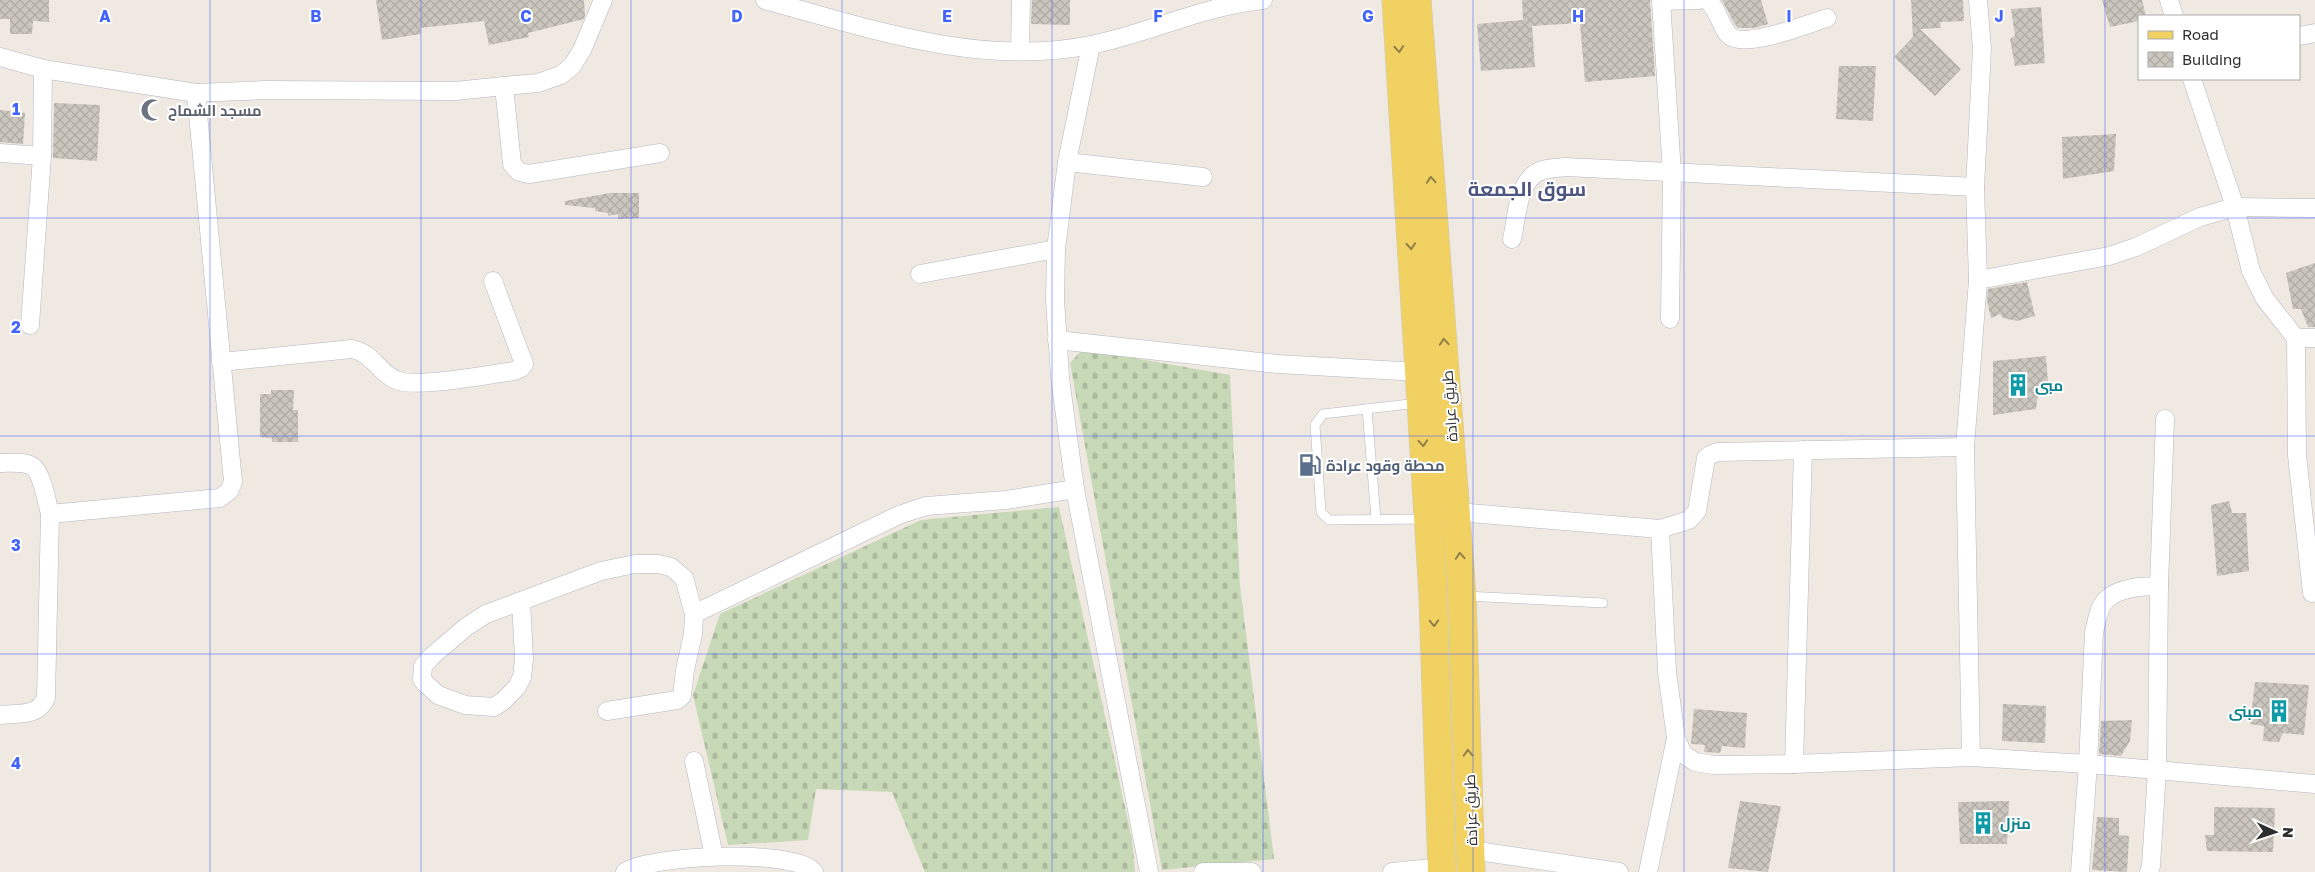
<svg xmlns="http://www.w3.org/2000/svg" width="2315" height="872" viewBox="0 0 2315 872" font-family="'Golos Text',Cairo,sans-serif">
<defs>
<pattern id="cemetery-stones" width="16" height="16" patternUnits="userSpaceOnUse" patternTransform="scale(1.25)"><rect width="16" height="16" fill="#c8d9b8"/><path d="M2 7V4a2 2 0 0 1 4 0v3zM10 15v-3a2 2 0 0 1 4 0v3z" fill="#acbb9e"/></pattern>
<pattern id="building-cross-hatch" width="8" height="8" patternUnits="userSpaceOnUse" patternTransform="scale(1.25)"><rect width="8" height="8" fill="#cbc7bf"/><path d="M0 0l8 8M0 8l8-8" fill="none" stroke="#afaba4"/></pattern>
</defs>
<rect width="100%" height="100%" fill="#efe9e1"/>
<g fill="url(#cemetery-stones)">
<path d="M 1083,349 L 1230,375 L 1240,586 L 1274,859 L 1162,870 L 1070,363 Z"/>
<path d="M 1059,507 L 1132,839 L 1135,872 L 925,872 L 892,792 L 816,789 L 808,840 L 728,845 L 693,695 L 720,614 L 921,520 Z"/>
</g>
<g fill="url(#building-cross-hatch)">
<path d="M 0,0 L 49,0 L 49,22 L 33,21 L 32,34 L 10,34 L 10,19 L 0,19 Z"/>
<path d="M 376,0 L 584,0 L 585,15 L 584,19 L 528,33 L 529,37 L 489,45 L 484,21 L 420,28 L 421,34 L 382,40 Z"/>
<path d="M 1032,0 L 1070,0 L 1070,25 L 1031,24 Z"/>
<path d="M 1522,0 L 1650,0 L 1655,76 L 1585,82 L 1580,23 L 1532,26 L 1535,67 L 1481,71 L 1477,24 L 1523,20 Z"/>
<path d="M 1722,0 L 1761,0 L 1768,24 L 1754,28 L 1738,28 L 1734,23 Z"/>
<path d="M 1911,0 L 1963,0 L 1964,21 L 1940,22 L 1941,28 L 1920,29 L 1961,69 L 1935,96 L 1894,57 L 1913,37 Z"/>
<path d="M 2102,0 L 2142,0 L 2146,16 L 2139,16 L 2139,21 L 2110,27 Z"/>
<path d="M 2041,7 L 2045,63 L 2015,66 L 2010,39 L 2015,36 L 2011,9 Z"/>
<path d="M 1839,66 L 1876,66 L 1873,121 L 1836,119 Z"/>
<path d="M 54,103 L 100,105 L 97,161 L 53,158 Z"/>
<path d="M 0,110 L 25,113 L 23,144 L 0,142 Z"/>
<path d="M 2116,134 L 2114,171 L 2063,179 L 2062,137 Z"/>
<path d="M 610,193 L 639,193 L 639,218 L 618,219 L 618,214 L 608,216 L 608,213 L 595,211 L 595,208 L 565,205 L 565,201 Z"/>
<path d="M 2315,263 L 2315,327 L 2308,327 L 2301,309 L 2293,309 L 2286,273 Z"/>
<path d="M 2027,282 L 2035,316 L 2017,321 L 2003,318 L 2000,314 L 1991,318 L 1987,301 L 1988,289 Z"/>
<path d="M 2046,356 L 2048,383 L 2039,387 L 2036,409 L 1993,415 L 1993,361 Z"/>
<path d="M 271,390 L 294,390 L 293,410 L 298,410 L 298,442 L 272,442 L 272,438 L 260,437 L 260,394 L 271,394 Z"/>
<path d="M 2229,501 L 2232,513 L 2246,513 L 2249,571 L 2217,576 L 2211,505 Z"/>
<path d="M 2255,682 L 2309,685 L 2304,735 L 2283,733 L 2279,742 L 2263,741 L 2264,726 L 2250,724 Z"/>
<path d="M 2003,704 L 2046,706 L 2045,743 L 2002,741 Z"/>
<path d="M 1694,709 L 1747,713 L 1745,748 L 1722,746 L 1720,753 L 1704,752 L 1705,745 L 1691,744 Z"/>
<path d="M 2132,720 L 2130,741 L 2121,756 L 2099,754 L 2101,721 Z"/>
<path d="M 1740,801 L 1781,806 L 1768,872 L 1728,868 Z"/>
<path d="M 2009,801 L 2007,844 L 1960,844 L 1958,802 Z"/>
<path d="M 2214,807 L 2275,808 L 2273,852 L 2207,851 L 2205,835 L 2214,835 Z"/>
<path d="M 2097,817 L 2119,818 L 2119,835 L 2129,836 L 2127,872 L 2092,870 Z"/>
</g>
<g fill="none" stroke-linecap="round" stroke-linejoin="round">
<defs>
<g id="service">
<path d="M 1418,403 L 1323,414 L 1315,425 L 1321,512 L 1329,520 L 1427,519"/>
<path d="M 1367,409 L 1376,519"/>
<path d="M 1465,596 L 1603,603"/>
</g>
<g id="minor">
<path d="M 765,0 C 870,29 981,67 1091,45 C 1150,33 1203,6 1263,0"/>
<path d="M 1661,0 L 1672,173 L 1670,319"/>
<path d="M 1707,0 C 1718,9 1719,22 1727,33 C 1740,52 1807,24 1827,18"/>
<path d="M 2169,0 L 2174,16"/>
<path d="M 1661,1 L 1699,0"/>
<path d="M 2299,36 L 2315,33"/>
<path d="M 1091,45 L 1067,162 L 1056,249 L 1055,299 L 1060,378 L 1075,489 L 1149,872"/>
<path d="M 1020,50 L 1021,0"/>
<path d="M 0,57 L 43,69 L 196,93 L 265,90 L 455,91 L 504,86 L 538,83 L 561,75 L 572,66 L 582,50 L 603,0"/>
<path d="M 2192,79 L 2235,207 L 2251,271 L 2265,299 L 2296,338 L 2297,455 L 2312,593"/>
<path d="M 504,86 L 512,164 L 519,172 L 529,174 L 660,153"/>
<path d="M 0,153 L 42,156"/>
<path d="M 1067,162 L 1203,177"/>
<path d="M 1512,239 C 1517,218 1517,177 1543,170 C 1550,168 1559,168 1566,167 L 1975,187"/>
<path d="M 920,274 L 1056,249"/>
<path d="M 1978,280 L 2109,256 L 2136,247 L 2200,217 L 2235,207 L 2315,208"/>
<path d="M 30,325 L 42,156 L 43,69"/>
<path d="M 2296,338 L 2315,338"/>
<path d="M 1057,340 L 1278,364 L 1419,372"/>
<path d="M 221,362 L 352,349 C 373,353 378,372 396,380 C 415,389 490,374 514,371 L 521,368 L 524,364 L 493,281"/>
<path d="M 0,463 C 10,463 23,461 32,466 C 42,472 47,503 50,514"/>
<path d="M 1457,512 L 1660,529 L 1689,520 L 1697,511 L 1706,458 L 1710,455 L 1717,452 L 1965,447"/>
<path d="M 1660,529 L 1667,672 L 1676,738 L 1683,754 L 1695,762 L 1713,765 L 1794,764 L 1971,757 L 2088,764 L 2094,632 C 2097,622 2098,607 2107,599 C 2120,587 2142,586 2159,586 L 2165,419"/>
<path d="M 521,601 L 524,659 L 522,677 L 517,687 L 503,701 L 494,707 L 465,705 L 438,695 L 425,683 L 422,679 L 423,666 L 432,656 L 466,627 L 486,614 L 521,601 L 601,571 L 635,564 L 658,564 L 671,567 L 684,578 L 694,614 L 693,634 L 685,670 L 682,696 L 677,700 L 607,711"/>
<path d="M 694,614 L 899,515 L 926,506 L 1006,500 L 1075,489"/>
<path d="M 0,715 C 18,713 38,717 46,698 L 50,514 L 220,498 L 229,491 L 233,482 L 196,93"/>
<path d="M 1971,757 L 1965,447 L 1978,280 L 1975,187 L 1982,49 L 1978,0"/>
<path d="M 694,761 L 714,856"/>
<path d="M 1794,764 L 1803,450"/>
<path d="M 1471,850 L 1619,872"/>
<path d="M 625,872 C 652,855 793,848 814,872"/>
<path d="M 1203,872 L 1252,872"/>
<path d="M 1392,872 L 1442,867"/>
<path d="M 1648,872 L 1676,738"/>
<path d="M 2080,872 L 2088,764 L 2315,784"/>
<path d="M 2149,872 L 2151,866 L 2157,770 L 2159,586"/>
</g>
<g id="primary">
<path d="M 1396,0 L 1433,596 L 1442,872"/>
<path d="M 1417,0 L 1462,596 L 1471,872"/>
</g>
</defs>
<use href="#service" stroke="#b4b7c1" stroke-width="10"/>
<use href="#minor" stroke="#b4b7c1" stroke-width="19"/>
<use href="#primary" stroke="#c9c9c9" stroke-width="29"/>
<use href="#service" stroke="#fff" stroke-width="9"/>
<use href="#minor" stroke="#fff" stroke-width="18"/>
<use href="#primary" stroke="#f2d163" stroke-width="28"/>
</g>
<defs><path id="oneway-chevron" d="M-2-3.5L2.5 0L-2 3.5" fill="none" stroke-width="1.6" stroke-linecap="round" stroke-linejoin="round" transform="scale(1.25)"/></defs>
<g stroke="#908048">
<use href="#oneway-chevron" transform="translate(1399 49) rotate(86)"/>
<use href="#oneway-chevron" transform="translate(1431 180) rotate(-94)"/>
<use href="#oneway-chevron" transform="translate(1411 246) rotate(86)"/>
<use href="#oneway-chevron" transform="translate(1444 342) rotate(-94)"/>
<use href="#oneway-chevron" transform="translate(1423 443) rotate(86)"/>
<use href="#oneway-chevron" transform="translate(1460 556) rotate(-94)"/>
<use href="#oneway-chevron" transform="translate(1434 623) rotate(88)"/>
<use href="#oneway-chevron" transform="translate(1468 753) rotate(-92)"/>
</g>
<path fill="none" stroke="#4264fb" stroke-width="1" stroke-opacity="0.55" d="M 210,0 L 210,872M 421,0 L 421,872M 631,0 L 631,872M 842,0 L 842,872M 1052,0 L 1052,872M 1263,0 L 1263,872M 1473,0 L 1473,872M 1684,0 L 1684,872M 1894,0 L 1894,872M 2105,0 L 2105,872M 0,218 L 2315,218M 0,436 L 2315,436M 0,654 L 2315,654"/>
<defs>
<symbol id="mosque-bare" viewBox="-9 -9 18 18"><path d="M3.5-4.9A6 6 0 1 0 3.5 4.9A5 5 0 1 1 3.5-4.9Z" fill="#6b7280" stroke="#fff" stroke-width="2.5" paint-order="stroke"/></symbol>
<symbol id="building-bare" viewBox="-9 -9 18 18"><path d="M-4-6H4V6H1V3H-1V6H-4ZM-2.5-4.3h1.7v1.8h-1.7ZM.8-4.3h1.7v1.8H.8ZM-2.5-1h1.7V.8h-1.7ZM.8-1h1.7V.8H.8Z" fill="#0f9aa8" stroke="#fff" stroke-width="2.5" paint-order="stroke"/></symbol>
<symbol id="fuel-bare" viewBox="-9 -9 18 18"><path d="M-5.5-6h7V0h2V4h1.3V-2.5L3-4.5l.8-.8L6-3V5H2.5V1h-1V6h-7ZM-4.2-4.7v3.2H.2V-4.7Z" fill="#5c6f8a" stroke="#fff" stroke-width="2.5" paint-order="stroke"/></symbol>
</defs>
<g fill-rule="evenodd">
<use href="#mosque-bare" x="136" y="94" width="32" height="32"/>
<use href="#building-bare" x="2002" y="369" width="32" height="32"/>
<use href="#fuel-bare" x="1294" y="449" width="32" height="32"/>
<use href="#building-bare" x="2263" y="695" width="32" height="32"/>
<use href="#building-bare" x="1967" y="807" width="32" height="32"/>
</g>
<g text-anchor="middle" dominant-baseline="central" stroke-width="4" stroke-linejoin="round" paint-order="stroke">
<g font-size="15" font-weight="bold" fill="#5b616d" stroke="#fff" text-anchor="start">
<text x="168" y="110">مسجد الشماح</text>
</g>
<g font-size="15" font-weight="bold" fill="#0d838f" stroke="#fff" text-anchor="start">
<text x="2035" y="385">مبى</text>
<text x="2262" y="711" text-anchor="end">مبنى</text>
<text x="2000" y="823">منزل</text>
</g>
<g font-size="15" fill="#2e2e2e" stroke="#fff">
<text transform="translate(1449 406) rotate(-94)">طريق عرادة</text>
<text transform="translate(1470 810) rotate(-92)">طريق عرادة</text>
</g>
<g font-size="15" font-weight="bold" fill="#4e5e75" stroke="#fff" text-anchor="start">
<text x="1326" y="465">محطة وقود عرادة</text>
</g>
<g font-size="20" font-weight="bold" fill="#4d5680" stroke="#fff">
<text x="1527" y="188">سوق الجمعة</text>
</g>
</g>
<g font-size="16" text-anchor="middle" font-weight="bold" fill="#4264fb" stroke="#fff" stroke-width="4" stroke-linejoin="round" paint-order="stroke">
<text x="105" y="22">A</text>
<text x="316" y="22">B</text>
<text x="526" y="22">C</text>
<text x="737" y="22">D</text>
<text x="947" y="22">E</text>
<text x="1158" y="22">F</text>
<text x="1368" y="22">G</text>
<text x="1578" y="22">H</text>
<text x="1789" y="22">I</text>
<text x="1999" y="22">J</text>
<text x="16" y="115">1</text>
<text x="16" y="333">2</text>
<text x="16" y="551">3</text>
<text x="16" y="769">4</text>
</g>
<rect x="2138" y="15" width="162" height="65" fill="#ffffff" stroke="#ababab"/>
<rect x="2148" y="31" width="25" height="8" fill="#f2d163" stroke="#ababab"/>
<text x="2182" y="40" font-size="15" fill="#2e2e2e">Road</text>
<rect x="2148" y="52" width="25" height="15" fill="url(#building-cross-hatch)" stroke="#ababab"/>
<text x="2182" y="65" font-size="15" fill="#2e2e2e">Building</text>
<g transform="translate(2275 832) rotate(93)" stroke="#ffffff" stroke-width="4" paint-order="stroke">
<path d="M0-4L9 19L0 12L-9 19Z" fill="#2e2e2e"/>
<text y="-8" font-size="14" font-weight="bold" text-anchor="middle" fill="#2e2e2e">N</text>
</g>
</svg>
